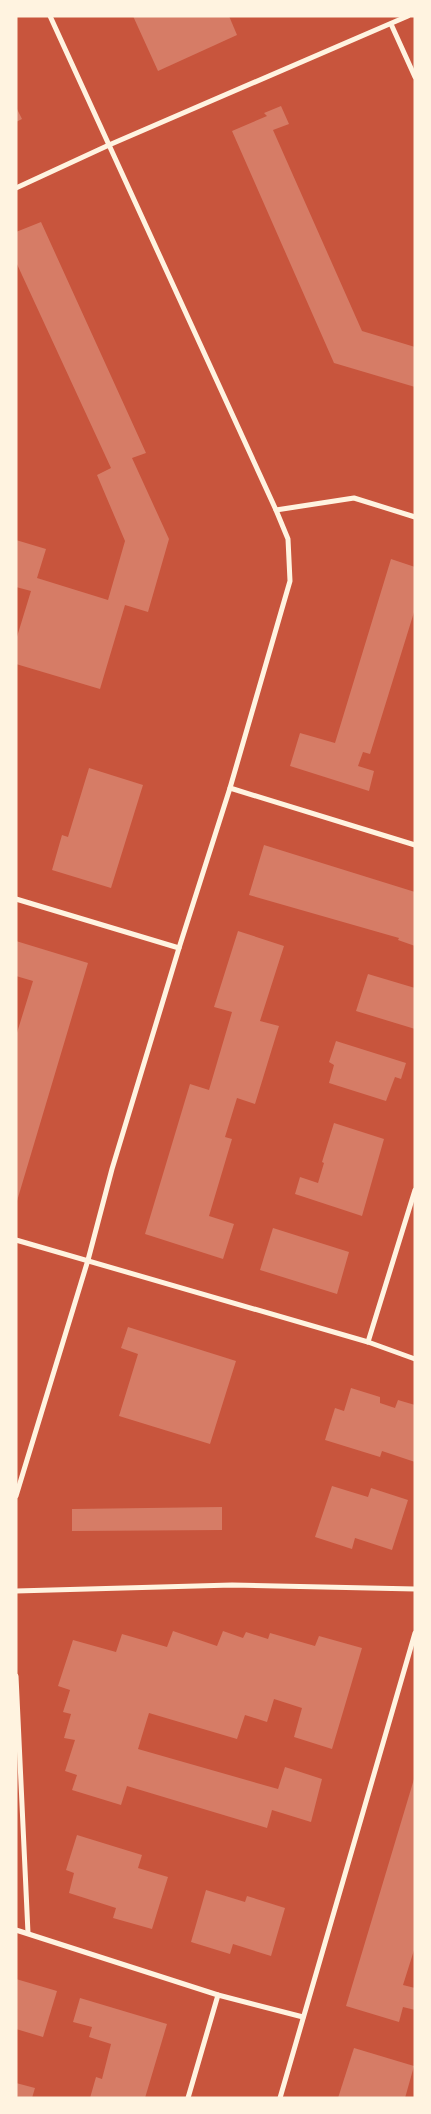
<svg xmlns="http://www.w3.org/2000/svg" width="431" height="2114" viewBox="0 0 431 2114" font-family="Bitter,serif">
<rect width="100%" height="100%" fill="#c8553d"/>
<g fill="#d67c66">
<path d="M 133,16 L 229,16 L 237,35 L 158,71 Z"/>
<path d="M 281,106 L 289,124 L 273,130 L 362,331 L 415,347 L 415,387 L 334,363 L 232,131 L 267,116 L 264,113 Z"/>
<path d="M 16,107 L 22,119 L 16,122 Z"/>
<path d="M 41,222 L 146,453 L 132,458 L 169,539 L 148,612 L 125,605 L 100,689 L 16,664 L 16,640 L 31,591 L 16,587 L 16,540 L 46,549 L 37,578 L 108,600 L 125,541 L 97,475 L 111,468 L 16,262 L 16,232 Z"/>
<path d="M 391,559 L 415,567 L 415,609 L 370,754 L 363,752 L 358,766 L 374,771 L 369,791 L 290,766 L 300,733 L 335,743 Z"/>
<path d="M 89,768 L 143,785 L 111,888 L 52,870 L 62,835 L 68,837 Z"/>
<path d="M 264,845 L 415,892 L 415,946 L 398,940 L 399,938 L 249,895 Z"/>
<path d="M 238,931 L 284,946 L 260,1021 L 279,1026 L 255,1104 L 237,1098 L 225,1137 L 232,1139 L 209,1216 L 234,1224 L 223,1259 L 145,1234 L 190,1084 L 209,1090 L 232,1012 L 214,1007 Z"/>
<path d="M 16,941 L 88,963 L 17,1201 L 16,1036 L 33,981 L 16,976 Z"/>
<path d="M 368,974 L 415,988 L 415,1029 L 356,1011 Z"/>
<path d="M 336,1041 L 406,1063 L 401,1079 L 395,1077 L 386,1101 L 329,1083 L 334,1065 L 329,1062 Z"/>
<path d="M 334,1123 L 384,1139 L 362,1216 L 295,1194 L 300,1177 L 318,1183 L 324,1163 L 322,1162 Z"/>
<path d="M 273,1228 L 349,1252 L 337,1294 L 260,1270 Z"/>
<path d="M 128,1327 L 236,1361 L 210,1444 L 119,1416 L 138,1354 L 121,1348 Z"/>
<path d="M 351,1388 L 380,1397 L 380,1403 L 395,1408 L 398,1400 L 415,1405 L 415,1462 L 382,1451 L 380,1457 L 325,1440 L 335,1408 L 344,1411 Z"/>
<path d="M 332,1486 L 368,1497 L 371,1488 L 408,1500 L 392,1550 L 355,1538 L 352,1549 L 315,1537 Z"/>
<path d="M 222,1507 L 222,1530 L 72,1531 L 72,1509 Z"/>
<path d="M 173,1631 L 217,1646 L 223,1631 L 243,1638 L 246,1632 L 268,1639 L 270,1633 L 315,1646 L 319,1636 L 362,1648 L 332,1749 L 294,1737 L 302,1708 L 274,1699 L 267,1722 L 245,1715 L 237,1739 L 149,1713 L 138,1749 L 278,1789 L 285,1767 L 322,1779 L 311,1822 L 272,1810 L 267,1828 L 127,1786 L 121,1805 L 72,1790 L 77,1775 L 65,1771 L 75,1740 L 64,1738 L 71,1714 L 63,1712 L 70,1690 L 58,1686 L 73,1640 L 116,1652 L 122,1634 L 167,1647 Z"/>
<path d="M 414,1779 L 415,1947 L 403,1985 L 415,1988 L 415,2010 L 403,2007 L 399,2022 L 346,2006 Z"/>
<path d="M 77,1835 L 142,1855 L 138,1868 L 168,1877 L 152,1929 L 113,1918 L 116,1908 L 69,1893 L 74,1873 L 66,1870 Z"/>
<path d="M 206,1890 L 245,1902 L 247,1896 L 285,1908 L 271,1956 L 233,1944 L 230,1954 L 191,1942 Z"/>
<path d="M 16,1979 L 57,1991 L 43,2037 L 16,2029 Z"/>
<path d="M 80,1998 L 167,2024 L 145,2098 L 90,2098 L 96,2077 L 102,2079 L 111,2044 L 89,2037 L 92,2027 L 73,2022 Z"/>
<path d="M 354,2048 L 414,2066 L 405,2098 L 338,2098 Z"/>
<path d="M 16,2083 L 35,2088 L 32,2098 L 16,2098 Z"/>
</g>
<g fill="none" stroke-linecap="round" stroke-linejoin="round">
<g stroke="#fff3e0" stroke-width="5">
<path d="M 391,24 L 415,77"/>
<path d="M 16,188 L 109,145 L 408,16"/>
<path d="M 276,510 L 354,498 L 415,517"/>
<path d="M 230,788 L 415,845"/>
<path d="M 16,899 L 179,948"/>
<path d="M 16,1240 L 368,1342 L 415,1359"/>
<path d="M 368,1342 L 415,1190"/>
<path d="M 16,1496 L 88,1260 L 112,1169 L 179,948 L 230,788 L 290,581 L 288,539 L 276,510 L 50,16"/>
<path d="M 16,1591 L 232,1585 L 415,1589"/>
<path d="M 16,1676 L 28,1933"/>
<path d="M 16,1930 L 218,1995 L 303,2017"/>
<path d="M 188,2098 L 218,1995"/>
<path d="M 280,2098 L 415,1633"/>
</g>
</g>
<rect width="431" height="2114" fill="none" stroke="#fff3e0" stroke-width="35"/>
</svg>
